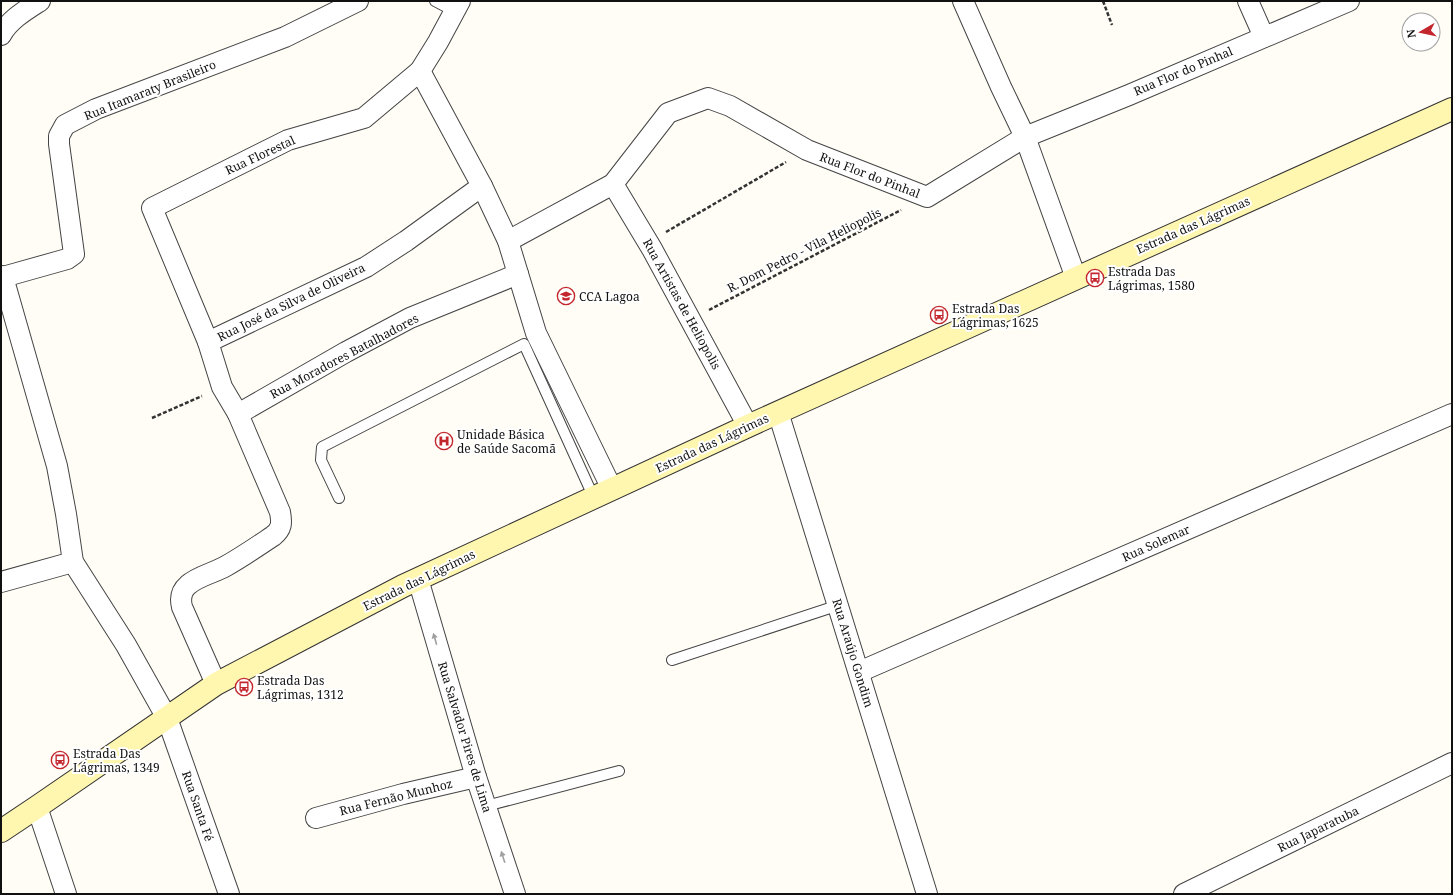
<svg xmlns="http://www.w3.org/2000/svg" width="1453" height="895" viewBox="0 0 1453 895" font-family="'Noto Serif',serif">
<rect width="100%" height="100%" fill="#fffdf5"/>
<g fill="none" stroke-linecap="round" stroke-linejoin="round">
<defs>
<g id="lane">
<path d="M 435,1 L 454,11"/>
<path d="M 339,498 L 321,460 L 322,447 L 524,344 L 594,498"/>
<path d="M 672,660 L 839,605"/>
<path d="M 486,806 L 619,771"/>
</g>
<g id="street">
<path d="M 963,1 L 1001,87 L 1025,137 L 1076,278"/>
<path d="M 1248,1 L 1264,37"/>
<path d="M 1,35 C 9,20 26,10 40,1"/>
<path d="M 420,71 L 482,186 L 508,241 L 536,333 L 612,489"/>
<path d="M 613,184 L 652,249 L 748,426"/>
<path d="M 508,241 L 613,184 L 668,113 L 708,98 L 730,106 L 807,150 L 927,197 L 1025,137 L 1129,95 L 1349,1"/>
<path d="M 1,276 L 3,277 L 57,466 L 66,514 L 73,562 L 126,645 L 167,718 L 229,894"/>
<path d="M 3,277 L 67,259 L 74,254 L 59,144 L 59,136 L 65,125 L 96,109 L 285,37 L 358,1"/>
<path d="M 208,342 L 152,208 L 288,140 L 364,118 L 420,71 L 438,42 L 460,1"/>
<path d="M 778,412 L 927,894"/>
<path d="M 238,414 L 346,352 L 410,318 L 518,274"/>
<path d="M 418,579 L 476,777 L 515,894"/>
<path d="M 1,582 L 73,562"/>
<path d="M 859,672 L 1452,414"/>
<path d="M 216,684 L 182,607 C 180,599 181,591 188,585 C 198,576 214,573 226,566 C 242,557 258,546 273,536 C 282,529 282,523 280,512 L 238,414 L 222,387 L 208,342 L 366,267 L 406,241 L 482,186"/>
<path d="M 37,807 L 66,894"/>
<path d="M 316,818 L 403,794 L 476,777"/>
<path d="M 1184,894 L 1452,763"/>
</g>
<path id="secondary" d="M 1,831 L 37,807 L 216,684 L 403,586 L 748,426 L 1452,109"/>
</defs>
<use href="#lane" stroke="#444" stroke-width="12"/>
<use href="#street" stroke="#444" stroke-width="22"/>
<use href="#secondary" stroke="#333" stroke-width="24"/>
<g stroke="#333" stroke-width="2.5" stroke-dasharray="4 2" stroke-linecap="butt">
<path d="M 1103,1 L 1112,25"/>
<path d="M 666,232 L 786,162"/>
<path d="M 709,310 L 901,210"/>
<path d="M 152,418 L 202,396"/>
</g>
<use href="#lane" stroke="#fff" stroke-width="10"/>
<use href="#street" stroke="#fff" stroke-width="20"/>
<use href="#secondary" stroke="#fff6b0" stroke-width="22"/>
</g>
<defs><path id="oneway-solid" d="M-6-.8H1V-3.2L6.5 0L1 3.2V.8H-6Z"/></defs>
<g fill="#a0a0a0">
<use href="#oneway-solid" transform="translate(435 639) rotate(-106)"/>
<use href="#oneway-solid" transform="translate(503 857) rotate(-108)"/>
</g>
<defs>
<symbol id="bus-ring" viewBox="-11 -11 22 22"><circle r="9.5" fill="#fff" stroke="#c4262e" stroke-width="1.5"/><path d="M-5-6H5V4H4V6H2V4H-2V6H-4V4H-5ZM-3.5-4V0h7V-4ZM-3.5 1.2v1.5H-2V1.2ZM2 1.2v1.5H3.5V1.2Z" fill="#c4262e"/></symbol>
<symbol id="school-ring" viewBox="-11 -11 22 22"><circle r="9.5" fill="#fff" stroke="#c4262e" stroke-width="1.5"/><path d="M0-5L7-2L0 1L-7-2ZM-4 1L0 2.5L4 1V4Q0 6-4 4Z" fill="#c4262e"/></symbol>
<symbol id="hospital-ring" viewBox="-11 -11 22 22"><circle r="9.5" fill="#fff" stroke="#c4262e" stroke-width="1.5"/><path d="M-5-5h3v3.5h4V-5h3V5h-3V1.5h-4V5h-3Z" fill="#c4262e"/></symbol>
</defs>
<g fill-rule="evenodd">
<use href="#bus-ring" x="1085" y="268" width="20" height="20"/>
<use href="#school-ring" x="556" y="286" width="20" height="20"/>
<use href="#bus-ring" x="929" y="305" width="20" height="20"/>
<use href="#hospital-ring" x="434" y="431" width="20" height="20"/>
<use href="#bus-ring" x="234" y="677" width="20" height="20"/>
<use href="#bus-ring" x="50" y="750" width="20" height="20"/>
</g>
<g text-anchor="middle" dominant-baseline="central" stroke-width="4" stroke-linejoin="round" paint-order="stroke">
<g font-size="12" fill="#111" stroke="#fff">
<text transform="translate(1183 71) rotate(-23)">Rua Flor do Pinhal</text>
<text transform="translate(150 90) rotate(-22)">Rua Itamaraty Brasileiro</text>
<text transform="translate(260 155) rotate(-25)">Rua Florestal</text>
<text transform="translate(870 175) rotate(21)">Rua Flor do Pinhal</text>
<text transform="translate(1193 225) rotate(-24)">Estrada das Lágrimas</text>
<text transform="translate(804 250) rotate(-27)">R. Dom Pedro - Vila Heliopolis</text>
<text transform="translate(291 302) rotate(-26)">Rua José da Silva de Oliveira</text>
<text transform="translate(682 304) rotate(61)">Rua Artistas de Heliopolis</text>
<text transform="translate(344 356) rotate(-28)">Rua Moradores Batalhadores</text>
<text transform="translate(712 443) rotate(-25)">Estrada das Lágrimas</text>
<text transform="translate(1156 543) rotate(-24)">Rua Solemar</text>
<text transform="translate(419 580) rotate(-26)">Estrada das Lágrimas</text>
<text transform="translate(853 653) rotate(73)">Rua Araújo Gondim</text>
<text transform="translate(465 737) rotate(73)">Rua Salvador Pires de Lima</text>
<text transform="translate(396 797) rotate(-14)">Rua Fernão Munhoz</text>
<text transform="translate(198 806) rotate(71)">Rua Santa Fé</text>
<text transform="translate(1318 829) rotate(-26)">Rua Japaratuba</text>
</g>
<g font-size="12" fill="#111" stroke="#fff" text-anchor="start">
<text x="1108" y="271">Estrada Das<tspan x="1108" dy="14">Lágrimas, 1580</tspan></text>
<text x="579" y="296">CCA Lagoa</text>
<text x="952" y="308">Estrada Das<tspan x="952" dy="14">Lágrimas, 1625</tspan></text>
<text x="457" y="434">Unidade Básica<tspan x="457" dy="14">de Saúde Sacomã</tspan></text>
<text x="257" y="680">Estrada Das<tspan x="257" dy="14">Lágrimas, 1312</tspan></text>
<text x="73" y="753">Estrada Das<tspan x="73" dy="14">Lágrimas, 1349</tspan></text>
</g>
</g>
<rect width="1453" height="895" fill="none" stroke="#111111" stroke-width="4"/>
<g transform="translate(1421 32) rotate(261)"><circle r="19" fill="#ffffff" stroke="#a0a0a0"/>
<path d="M0-3L7 15L0 10L-7 15Z" fill="#c4262e"/>
<text y="-6" font-size="11" font-weight="bold" text-anchor="middle" fill="#111111">N</text>
</g>
</svg>
